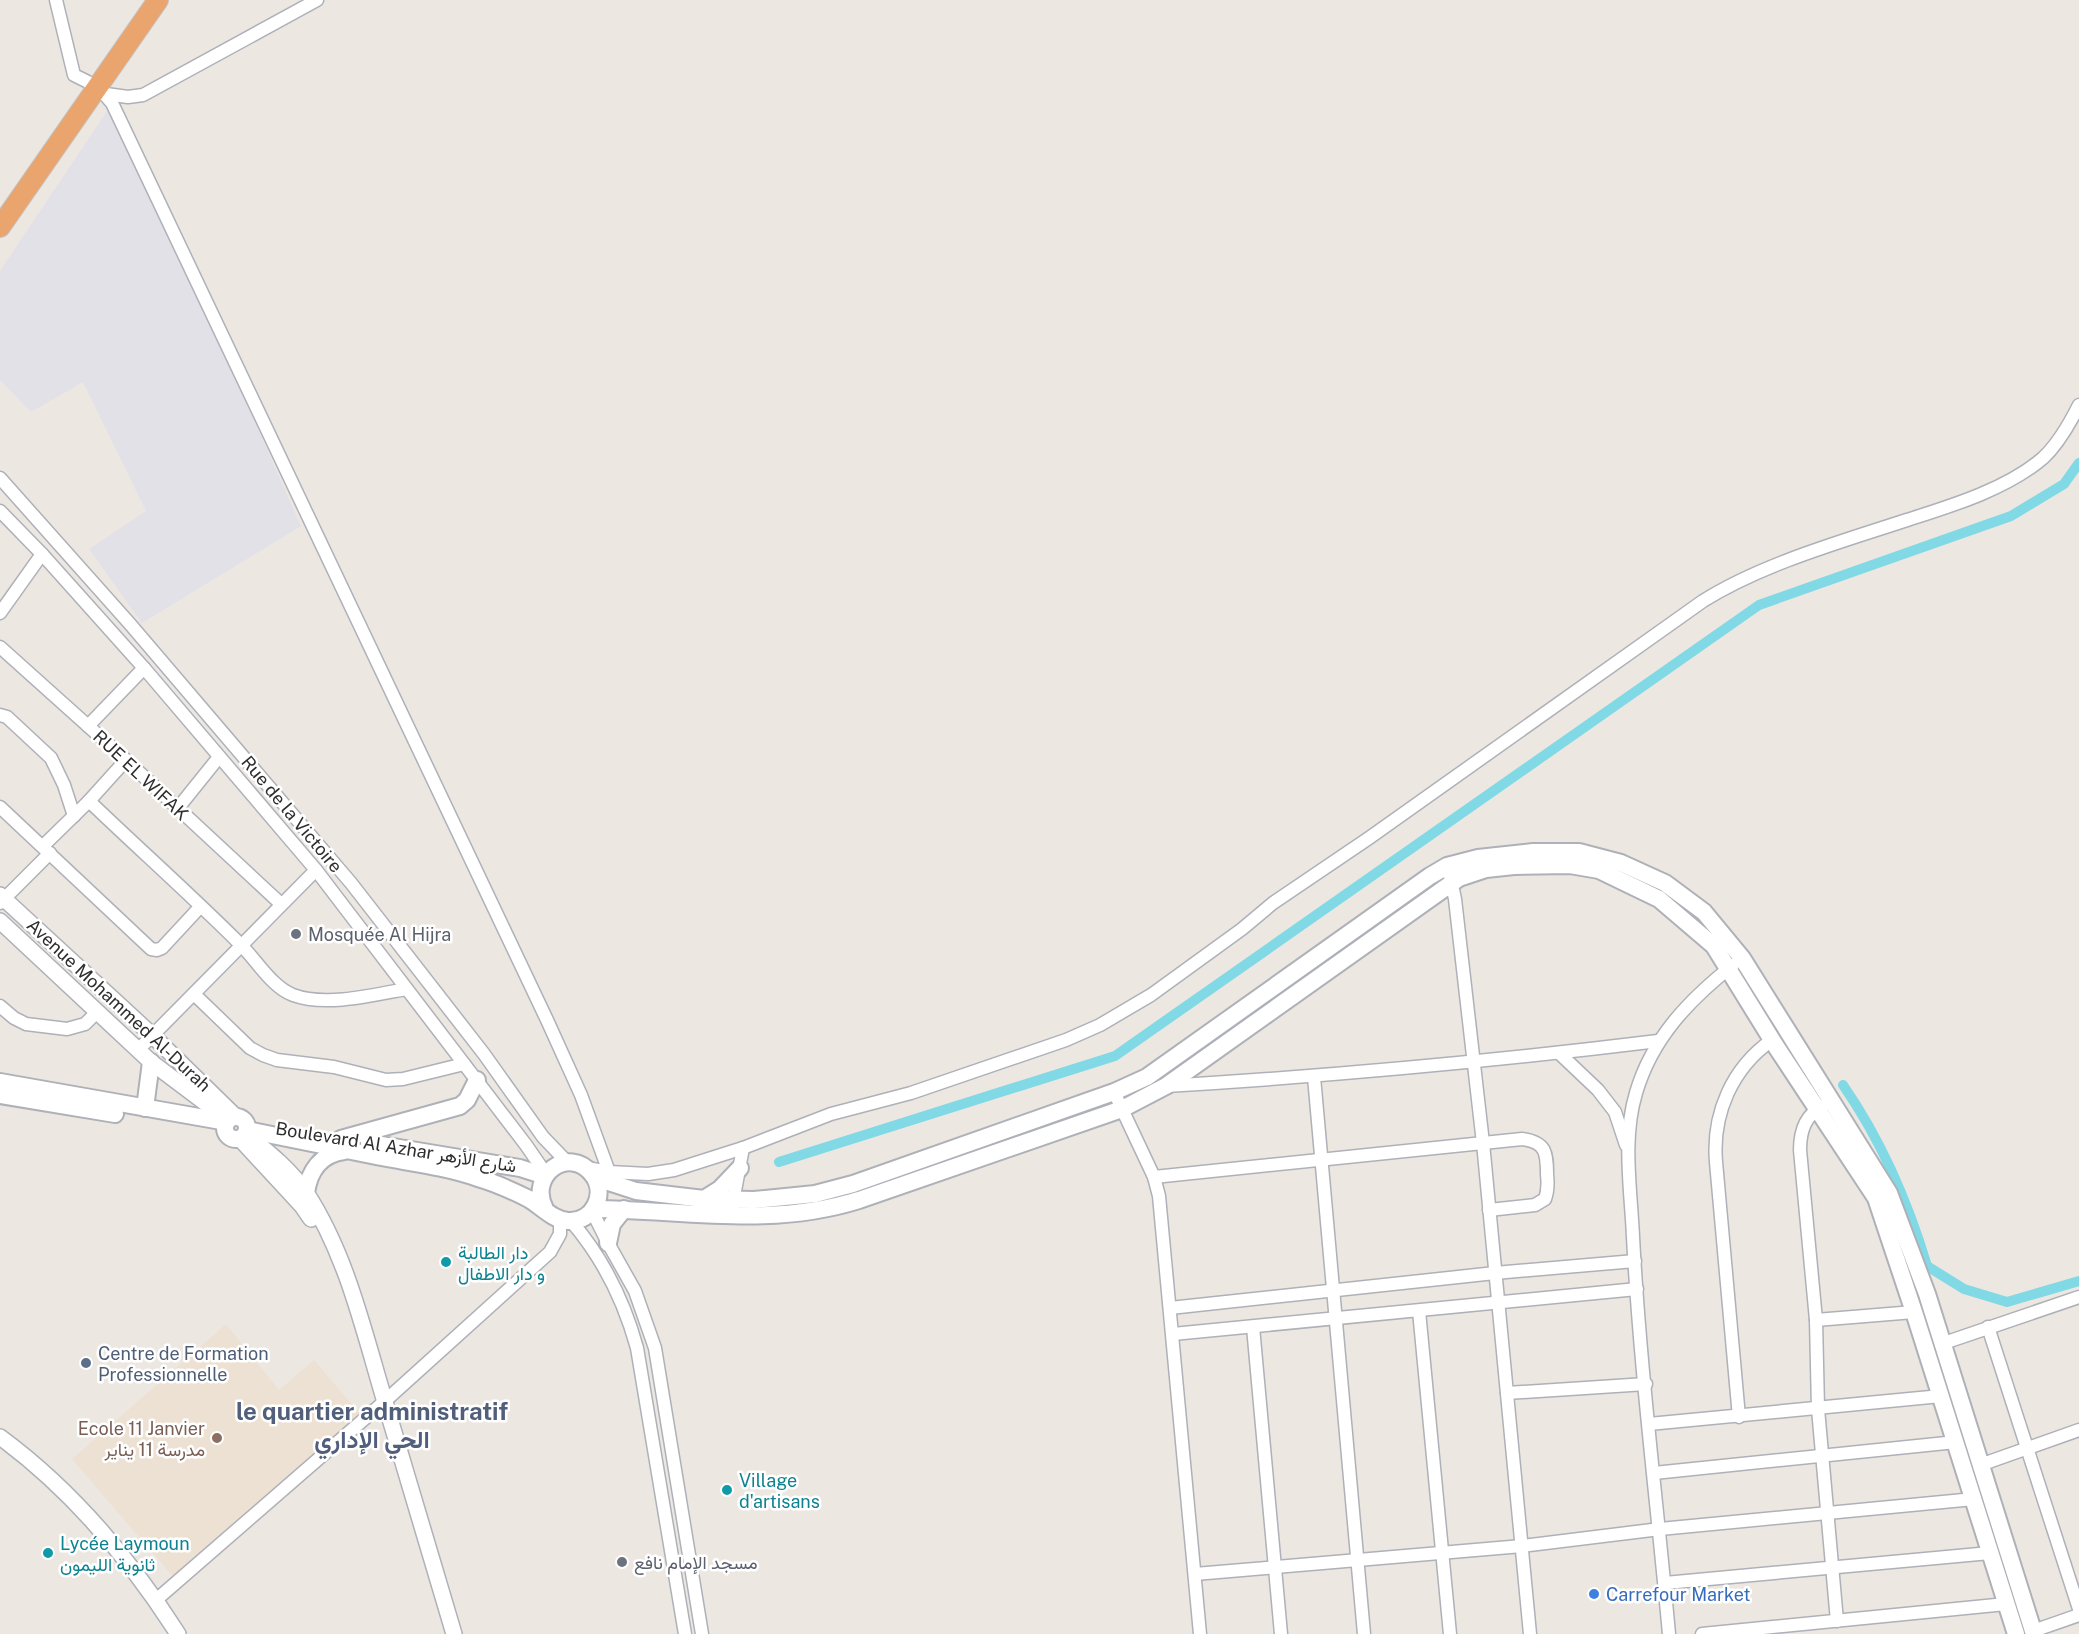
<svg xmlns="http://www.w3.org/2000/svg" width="2079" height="1634" viewBox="0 0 2079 1634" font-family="'Public Sans',Vazirmatn,sans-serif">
<rect width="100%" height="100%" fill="#ede7e2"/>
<path fill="#e2e1e7" d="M 113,102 L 301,526 L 142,623 L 89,549 L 146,511 L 83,382 L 31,412 L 0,380 L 0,271 Z"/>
<path fill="#ede1d3" d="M 226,1324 L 279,1390 L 314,1360 L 362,1416 L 176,1580 L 72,1459 Z"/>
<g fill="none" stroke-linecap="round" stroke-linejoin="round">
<g stroke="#80d9e4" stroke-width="10">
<path d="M 1843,1085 C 1881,1140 1908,1202 1927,1266 L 1964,1289 L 2007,1302 L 2079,1281"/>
<path d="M 779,1162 L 1115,1056 L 1759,605 L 2011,516 L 2064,484 L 2079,463"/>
</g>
<defs>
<g id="minor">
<path d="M 56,0 L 74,75 L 98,87 L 112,103 L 547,1020 L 581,1095 L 609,1172"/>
<path d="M 106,94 L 128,97 L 143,95 L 317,0"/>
<path d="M 0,478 L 130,624 L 351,883 L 484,1054 L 543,1137 L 568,1163"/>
<path d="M 0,511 L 42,554 L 144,668 L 316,870 L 526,1145 L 546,1174"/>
<path d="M 0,613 L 42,554"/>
<path d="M 0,647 L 126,760 L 281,904"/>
<path d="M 0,715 L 7,717 L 51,758 L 64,785 L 74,816"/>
<path d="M 88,726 L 144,668"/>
<path d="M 89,801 C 139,849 192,896 241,945 C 257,961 272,987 293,995 C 325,1007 374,995 406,989"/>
<path d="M 0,807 L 151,949 L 157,950 L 162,948 L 200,907"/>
<path d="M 178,808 L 219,757"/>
<path d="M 43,846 L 89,801 L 126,760"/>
<path d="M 1450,876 L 1455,899 L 1483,1143 L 1530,1634"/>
<path d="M 0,903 L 50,853"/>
<path d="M 194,994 L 250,1048 L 263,1055 L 277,1060 L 334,1067 L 386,1080 L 403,1079 L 464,1064"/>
<path d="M 0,1006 L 14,1018 L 26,1024 L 67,1029 L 85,1024 L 97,1012"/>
<path d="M 138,1050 L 316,870"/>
<path d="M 1559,1053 L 1598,1090 L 1615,1112 L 1626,1145"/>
<path d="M 1314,1077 L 1364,1634"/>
<path d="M 1166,1086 C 1331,1076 1495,1061 1658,1041"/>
<path d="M 1114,1092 L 1154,1177 L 1159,1196 L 1200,1634"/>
<path d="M 1823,1106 C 1805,1115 1800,1131 1800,1150 L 1816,1320 L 1818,1409 L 1837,1621"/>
<path d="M 587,1168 L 609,1172 L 648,1174 L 674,1170 L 743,1148 L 831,1114 L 911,1093 L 1066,1040 L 1100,1025 L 1151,995 L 1242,929 L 1273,903 L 1369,838 L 1703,601 C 1762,564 1840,542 1907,520 C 1951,506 2007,489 2043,458 C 2058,444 2070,423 2079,405"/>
<path d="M 1154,1177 L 1522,1139 C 1546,1142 1547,1153 1547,1174 C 1548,1183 1548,1191 1545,1199 L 1535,1205 L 1489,1210"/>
<path d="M 732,1207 L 743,1148"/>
<path d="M 592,1211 L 608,1243 L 635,1291 L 655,1348 L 702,1634"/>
<path d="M 571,1221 C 603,1258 624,1301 637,1348 L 685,1634"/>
<path d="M 1170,1308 L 1495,1273 L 1635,1261"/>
<path d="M 1419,1311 L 1450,1634"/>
<path d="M 1816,1320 L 1914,1312"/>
<path d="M 1253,1327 L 1281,1634"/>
<path d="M 1988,1327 L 2079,1609"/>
<path d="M 1173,1334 L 1637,1289"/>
<path d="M 1941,1344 L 2079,1297"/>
<path d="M 1507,1393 L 1646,1384"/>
<path d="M 1739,1417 L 1716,1162 C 1712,1114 1732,1068 1772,1040"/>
<path d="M 1649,1424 L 1941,1396"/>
<path d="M 1980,1465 L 2079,1430"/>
<path d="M 1654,1473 L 1956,1442"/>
<path d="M 1195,1574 L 1522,1546 L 1660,1529 L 1974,1499"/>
<path d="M 1665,1583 L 1990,1553"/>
<path d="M 156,1600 L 385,1401 L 550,1252 L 560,1234 L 560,1220"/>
<path d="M 2033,1631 L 2079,1615"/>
<path d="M 1669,1634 C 1657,1502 1640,1369 1633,1237 C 1631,1190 1622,1139 1636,1093 C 1652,1038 1689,1000 1733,965"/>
<path d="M 1702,1634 L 2006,1604"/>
</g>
<g id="tertiary">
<path d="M 0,895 L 153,1036 L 236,1117"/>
<path d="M 0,921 L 151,1062 L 228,1120"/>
<path d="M 245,1133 C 267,1151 291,1170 307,1194 C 347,1256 364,1332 385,1402 C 408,1480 431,1557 454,1634"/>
<path d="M 241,1140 L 302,1206 L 311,1219"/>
<path d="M 0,1437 C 72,1490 130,1559 178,1634"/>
</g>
<g id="secondary">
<path d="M 0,1082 L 227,1122"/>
<path d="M 0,1095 L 115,1114"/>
<path d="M 145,1108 L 151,1062"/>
<circle cx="236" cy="1128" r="11"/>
<path d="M 247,1130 C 291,1139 336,1148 381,1157 C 413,1163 447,1167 478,1178 C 496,1183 513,1191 529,1199 C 541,1206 553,1220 568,1221 C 593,1223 608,1193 592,1174 C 569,1145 527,1175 545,1209"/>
<path d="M 341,1139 L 460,1106 L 467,1100 L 477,1080"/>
<path d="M 369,1143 L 520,1168 L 545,1176"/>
<path d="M 596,1178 L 636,1191 L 704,1199 L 754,1200 L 815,1194 L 853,1184 L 1114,1092 L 1147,1077 L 1430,876 L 1447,866 L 1478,858 L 1533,852 L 1579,852 L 1621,863 L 1665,883 L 1704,912 L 1742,958 L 1889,1193 L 1927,1294 L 2034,1634"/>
<path d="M 306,1193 C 309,1171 321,1154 344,1151"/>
<path d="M 704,1199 L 720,1189 L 740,1168"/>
<path d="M 594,1209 C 685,1210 770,1228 859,1200 L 1122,1109 L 1166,1086 L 1459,878 L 1486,869 L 1514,866 L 1570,865 L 1599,870 L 1659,899 L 1714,946 L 1777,1048 L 1876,1198 L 1914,1312 L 2016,1634"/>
<path d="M 608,1243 L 612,1224 L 624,1209"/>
</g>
<path id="trunk" d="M 0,227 L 158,0"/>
</defs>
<use href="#minor" stroke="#aeb1b8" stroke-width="15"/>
<use href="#tertiary" stroke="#aeb1b8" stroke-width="18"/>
<use href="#secondary" stroke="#aeb1b8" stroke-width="20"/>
<use href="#trunk" stroke="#c4c4c4" stroke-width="22"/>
<use href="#minor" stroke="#fff" stroke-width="12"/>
<use href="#tertiary" stroke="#fff" stroke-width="15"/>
<use href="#secondary" stroke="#fff" stroke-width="16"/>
<use href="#trunk" stroke="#eaa46d" stroke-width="20"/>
</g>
<g fill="#6b7280" stroke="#fff" stroke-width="2">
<circle cx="296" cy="934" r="6"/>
<circle cx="622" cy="1562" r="6"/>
</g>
<g fill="#0f9aa8" stroke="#fff" stroke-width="2">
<circle cx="446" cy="1262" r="6"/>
<circle cx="727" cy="1490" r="6"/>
<circle cx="48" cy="1553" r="6"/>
</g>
<circle fill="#5c6f8a" stroke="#fff" stroke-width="2" cx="86" cy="1363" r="6"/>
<circle fill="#8d6e63" stroke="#fff" stroke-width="2" cx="217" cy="1438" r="6"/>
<circle fill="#3f7fe0" stroke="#fff" stroke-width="2" cx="1594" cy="1594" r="6"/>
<g text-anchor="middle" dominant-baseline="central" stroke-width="5" stroke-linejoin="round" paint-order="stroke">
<g font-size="18" fill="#2e2e2e" stroke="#fff">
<text transform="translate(141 775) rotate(43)">RUE EL WIFAK</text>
<text transform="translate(292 814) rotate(50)">Rue de la Victoire</text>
<text transform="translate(119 1005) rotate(43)">Avenue Mohammed Al-Durah</text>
<text transform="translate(396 1147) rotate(9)">Boulevard Al Azhar شارع الأزهر</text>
</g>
<g font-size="18" fill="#5b616d" stroke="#fff" text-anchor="start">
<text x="308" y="934">Mosquée Al Hijra</text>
<text x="634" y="1562">مسجد الإمام نافع</text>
</g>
<g font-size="18" fill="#0d838f" stroke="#fff" text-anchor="start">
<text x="458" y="1252">دار الطالبة<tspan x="458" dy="21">و دار الاطفال</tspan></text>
<text x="739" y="1480">Village<tspan x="739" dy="21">d'artisans</tspan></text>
<text x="60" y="1543">Lycée Laymoun<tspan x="60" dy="21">ثانوية الليمون</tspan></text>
</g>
<g font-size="18" fill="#4e5e75" stroke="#fff" text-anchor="start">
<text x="98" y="1353">Centre de Formation<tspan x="98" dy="21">Professionnelle</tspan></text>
</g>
<g font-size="18" fill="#785e54" stroke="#fff" text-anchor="end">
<text x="205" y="1428">Ecole 11 Janvier<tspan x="205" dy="21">مدرسة 11 يناير</tspan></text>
</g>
<g font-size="18" fill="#366cbe" stroke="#fff" text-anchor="start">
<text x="1606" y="1594">Carrefour Market</text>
</g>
<g font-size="24" font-weight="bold" fill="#515f7b" stroke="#fff">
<text x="372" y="1411">le quartier administratif<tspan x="372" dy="28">الحي الإداري</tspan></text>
</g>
</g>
</svg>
